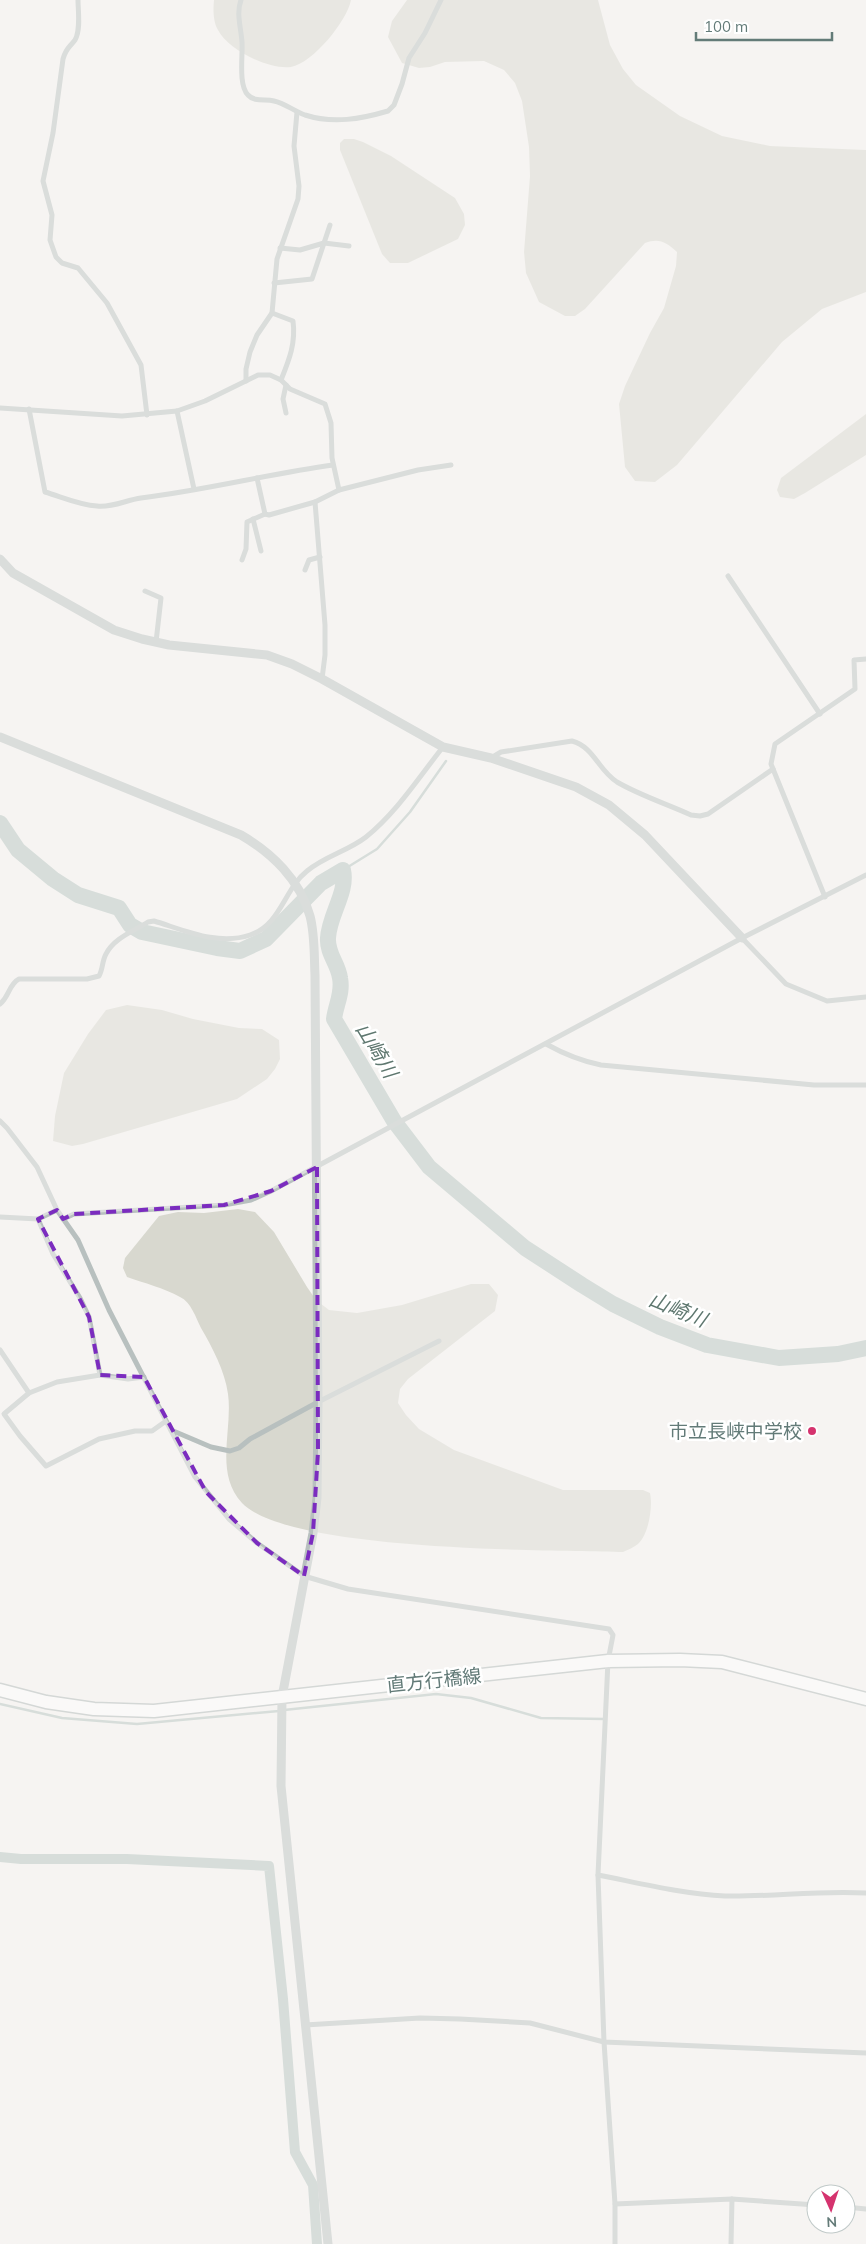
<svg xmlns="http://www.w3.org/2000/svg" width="866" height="2244" viewBox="0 0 866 2244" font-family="Mulish,'Noto Sans JP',sans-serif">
<rect width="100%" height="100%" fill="#f6f4f2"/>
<g fill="#d8d8cf">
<path d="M 214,0 L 351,0 C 347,21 313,63 291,67 C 269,70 228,50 218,30 C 213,22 213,9 214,0 Z"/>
<path d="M 407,0 L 598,0 L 610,45 L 623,69 L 636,85 L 680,116 L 722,136 L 770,146 L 866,150 L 866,292 L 822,309 L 782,342 L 677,465 L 655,482 L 635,481 L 625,467 L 619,404 L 625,386 L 650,333 L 664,308 L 676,266 L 677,252 C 666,242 659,238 645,243 L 585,309 L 575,316 L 565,316 L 539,302 L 526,273 L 524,252 L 530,176 L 529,147 L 522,101 L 515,83 L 504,70 L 484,61 L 445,62 L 430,67 L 419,68 L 402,63 L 388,37 L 392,21 Z"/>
<path d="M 344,139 L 354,139 L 363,142 L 391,156 L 455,198 L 464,214 L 465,225 L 458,239 L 408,263 L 390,263 L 382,254 L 340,150 L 340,143 Z"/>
<path d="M 866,414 L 866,455 L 805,493 L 794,499 L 780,497 L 777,490 L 781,478 Z"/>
<path d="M 127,1005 L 162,1010 L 193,1019 L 239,1028 L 262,1029 L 279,1040 L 280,1059 L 275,1069 L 267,1079 L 237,1099 L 83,1144 L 72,1146 L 53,1141 L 55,1116 L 64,1073 L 88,1034 L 106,1010 Z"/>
<path d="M 238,1209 L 255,1212 L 274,1232 L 307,1287 L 316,1300 L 329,1310 L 357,1313 L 402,1305 L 471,1284 L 489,1284 L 498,1295 L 495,1311 L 408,1379 L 400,1389 L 398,1403 L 406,1415 L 419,1429 L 454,1450 L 563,1490 L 643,1490 L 650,1493 C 653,1506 649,1534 638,1544 C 634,1547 628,1550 623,1552 C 550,1550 289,1552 242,1503 C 214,1473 233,1429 228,1394 C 225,1371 212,1347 201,1328 C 196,1318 191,1302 180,1297 C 164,1288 144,1283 127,1277 L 123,1268 L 125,1258 L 159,1216 L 178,1212 L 204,1213 Z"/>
</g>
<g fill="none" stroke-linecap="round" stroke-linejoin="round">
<g stroke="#b1c2bd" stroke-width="2.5">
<path d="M 343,870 L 377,849 L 410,812 L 446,761"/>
<path d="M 0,1704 L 62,1718 L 137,1724 L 279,1711"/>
<path d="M 284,1710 L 436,1694 L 471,1698 L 541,1718 L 605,1719"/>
</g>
<path stroke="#b1c2bd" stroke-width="10" d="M 0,1857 L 21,1859 L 127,1859 L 269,1866 L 283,1999 L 295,2152 L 313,2185 L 317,2244"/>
<path stroke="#b1c2bd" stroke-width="16" d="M 0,823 L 18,850 L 53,879 L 78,895 L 119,908 L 130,925 L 142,932 L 217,948 L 240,951 L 266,939 L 321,883 L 343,870 C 348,892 329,915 328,938 C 327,954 338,963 340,978 C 343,993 336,1004 334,1019 L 394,1121 L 429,1167 L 525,1248 L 582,1285 L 613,1304 L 660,1327 L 707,1345 L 779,1358 L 838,1354 L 866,1348"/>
<defs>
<path id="primary" d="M 0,1690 L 46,1702 L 94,1709 L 154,1711 L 608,1661 L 680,1660 L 722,1662 L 866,1699"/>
</defs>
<use href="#primary" stroke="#acb5b4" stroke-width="15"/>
<g stroke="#b8c0bf" stroke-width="5">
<path d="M 78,0 C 78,11 81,30 75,40 C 69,48 66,48 63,59 L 53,133 L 43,181 L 52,215 L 50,240 L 56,257 L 62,263 L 78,268 L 107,303 L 141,365 L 147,415"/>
<path d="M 241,0 C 236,13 241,28 242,42 C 243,55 238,85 248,95 C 254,102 265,99 274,101 C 284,103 294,111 305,115 C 333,124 361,119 388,111 L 394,105 L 402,84 L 409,58 L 425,33 L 441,0"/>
<path d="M 280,248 L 300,250 L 324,243 L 349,246"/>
<path d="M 274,283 L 312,279 L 330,225"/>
<path d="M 272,313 L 293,321 C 296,343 289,360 281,380"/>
<path d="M 246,381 L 246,369 L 250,352 L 257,335 L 272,313 L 277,259 L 298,199 L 299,186 L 294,146 L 297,112"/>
<path d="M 0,408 L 122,416 L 177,411 L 205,401 L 258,375 L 270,375 L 281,380 L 290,389 L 325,404 L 331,423 L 332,458 L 339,490"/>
<path d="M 29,409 L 45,492 C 62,497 79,505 97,506 C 112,508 126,500 141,498 C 206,490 268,474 333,465"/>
<path d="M 177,411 L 194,489"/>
<path d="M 286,413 L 283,399 L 286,385"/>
<path d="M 257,478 L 265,514 L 269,515 L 315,502"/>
<path d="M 253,519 L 261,551"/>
<path d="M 242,560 L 246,549 L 247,522 L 265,514"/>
<path d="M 305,570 L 309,560 L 320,557"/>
<path d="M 728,576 L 820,714"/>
<path d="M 145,591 L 161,598 L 156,642"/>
<path d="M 322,679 L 325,655 L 325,625 L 315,502 L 339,490 L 418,470 L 451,465"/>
<path d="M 491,758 L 501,752 L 572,741 C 594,747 598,770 617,782 C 639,795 667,804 691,815 L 700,816 L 708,814 L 773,769"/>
<path d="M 825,897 L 771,764 L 775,744 L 855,689 L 854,660 L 866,659"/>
<path d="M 742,938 L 786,984 L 827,1001 L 866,997"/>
<path d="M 0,1004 C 9,997 9,984 19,979 L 87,979 L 99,976 C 103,969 102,961 106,954 C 114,938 134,931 148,922 L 154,921 C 184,930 218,946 250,935 C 281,925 284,889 307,871 C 325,856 348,851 366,837 C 397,812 419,777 443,747"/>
<path d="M 546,1044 C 564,1054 581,1061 601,1065 L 814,1085 L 866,1085"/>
<path d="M 0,1121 L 7,1128 L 37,1167 L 57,1210 L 78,1240 L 109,1310 L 195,1477 L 229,1519 L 257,1543 L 304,1576 L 348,1589 L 609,1629 L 613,1635 L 608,1661 L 598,1875 L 604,2042 L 615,2204 L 615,2244"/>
<path d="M 0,1217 L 38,1219 L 57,1210"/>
<path d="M 38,1219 L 53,1254 L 80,1298 L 89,1317 L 100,1375"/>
<path d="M 63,1219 L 74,1214 L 224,1205 L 251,1200 L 271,1191 L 742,938 L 866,875"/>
<path d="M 0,1350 L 29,1393"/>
<path d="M 144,1377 L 128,1379 L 100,1375 L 57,1382 L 29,1393 L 4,1414 L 20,1436 L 46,1466 L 99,1439 L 135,1431 L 152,1431 L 166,1421"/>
<path d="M 171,1430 L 211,1447 L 230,1451 L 239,1448 L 250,1439 L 318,1402 L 439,1341"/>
<path d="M 598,1875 C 639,1883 682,1894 725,1896 C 772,1897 819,1890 866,1893"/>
<path d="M 305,2025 L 420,2018 L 460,2019 L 530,2023 L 604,2042 L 866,2053"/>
<path d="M 615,2204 L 732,2199 L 816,2205"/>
<path d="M 846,2207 L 866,2209"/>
<path d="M 731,2244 L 732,2199"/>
</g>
<g stroke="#b8c0bf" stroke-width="9">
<path d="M 0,559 L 13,573 L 114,630 L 142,639 L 169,645 L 267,655 L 292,664 L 322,679 L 443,747 L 491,758 L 576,787 L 609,805 L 645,835 L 742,938"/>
<path d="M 0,737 L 241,835 C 272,853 300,880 310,916 C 315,935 314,956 315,975 L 318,1402 L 317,1498 L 313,1533 L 282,1697 L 281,1786 L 328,2244"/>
</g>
<use href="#primary" stroke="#fff" stroke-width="12"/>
</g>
<path d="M0 0H866V2244H0ZM 317,1167 L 318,1452 L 313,1533 L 304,1576 L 257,1543 L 206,1492 L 144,1377 L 100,1375 L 89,1317 L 38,1219 L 57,1210 L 63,1219 L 74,1214 L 224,1205 L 271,1191 Z" fill="#f6f4f2" fill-opacity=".55" fill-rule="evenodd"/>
<path fill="none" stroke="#7b2cbf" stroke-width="4" stroke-dasharray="10 6" stroke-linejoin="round" d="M 317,1167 L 318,1452 L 313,1533 L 304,1576 L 257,1543 L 206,1492 L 144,1377 L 100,1375 L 89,1317 L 38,1219 L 57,1210 L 63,1219 L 74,1214 L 224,1205 L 271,1191 Z"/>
<circle fill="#d5336e" stroke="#fff" stroke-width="2" cx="812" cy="1431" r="5"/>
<g text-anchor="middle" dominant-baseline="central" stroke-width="5" stroke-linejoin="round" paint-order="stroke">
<g font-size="19" fill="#637b78" stroke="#fff" text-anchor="end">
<text x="802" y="1431">市立長峡中学校</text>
</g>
<g font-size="19" fill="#637b78" stroke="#fff">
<text transform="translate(434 1680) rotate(-6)">直方行橋線</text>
</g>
<g font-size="20" font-style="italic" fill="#5e776f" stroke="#fff">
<text transform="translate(377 1050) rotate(59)">山崎川</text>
<text transform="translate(678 1309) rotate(22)">山崎川</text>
</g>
</g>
<g transform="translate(831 2209) rotate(177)"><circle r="24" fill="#ffffff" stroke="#c1cac9"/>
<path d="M0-4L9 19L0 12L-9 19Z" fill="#d5336e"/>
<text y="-8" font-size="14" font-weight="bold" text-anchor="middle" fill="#637b78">N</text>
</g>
<path d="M696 32v8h136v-8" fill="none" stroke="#637b78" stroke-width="2.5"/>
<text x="704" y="32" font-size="15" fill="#637b78" stroke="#ffffff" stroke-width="4" paint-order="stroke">100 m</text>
</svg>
